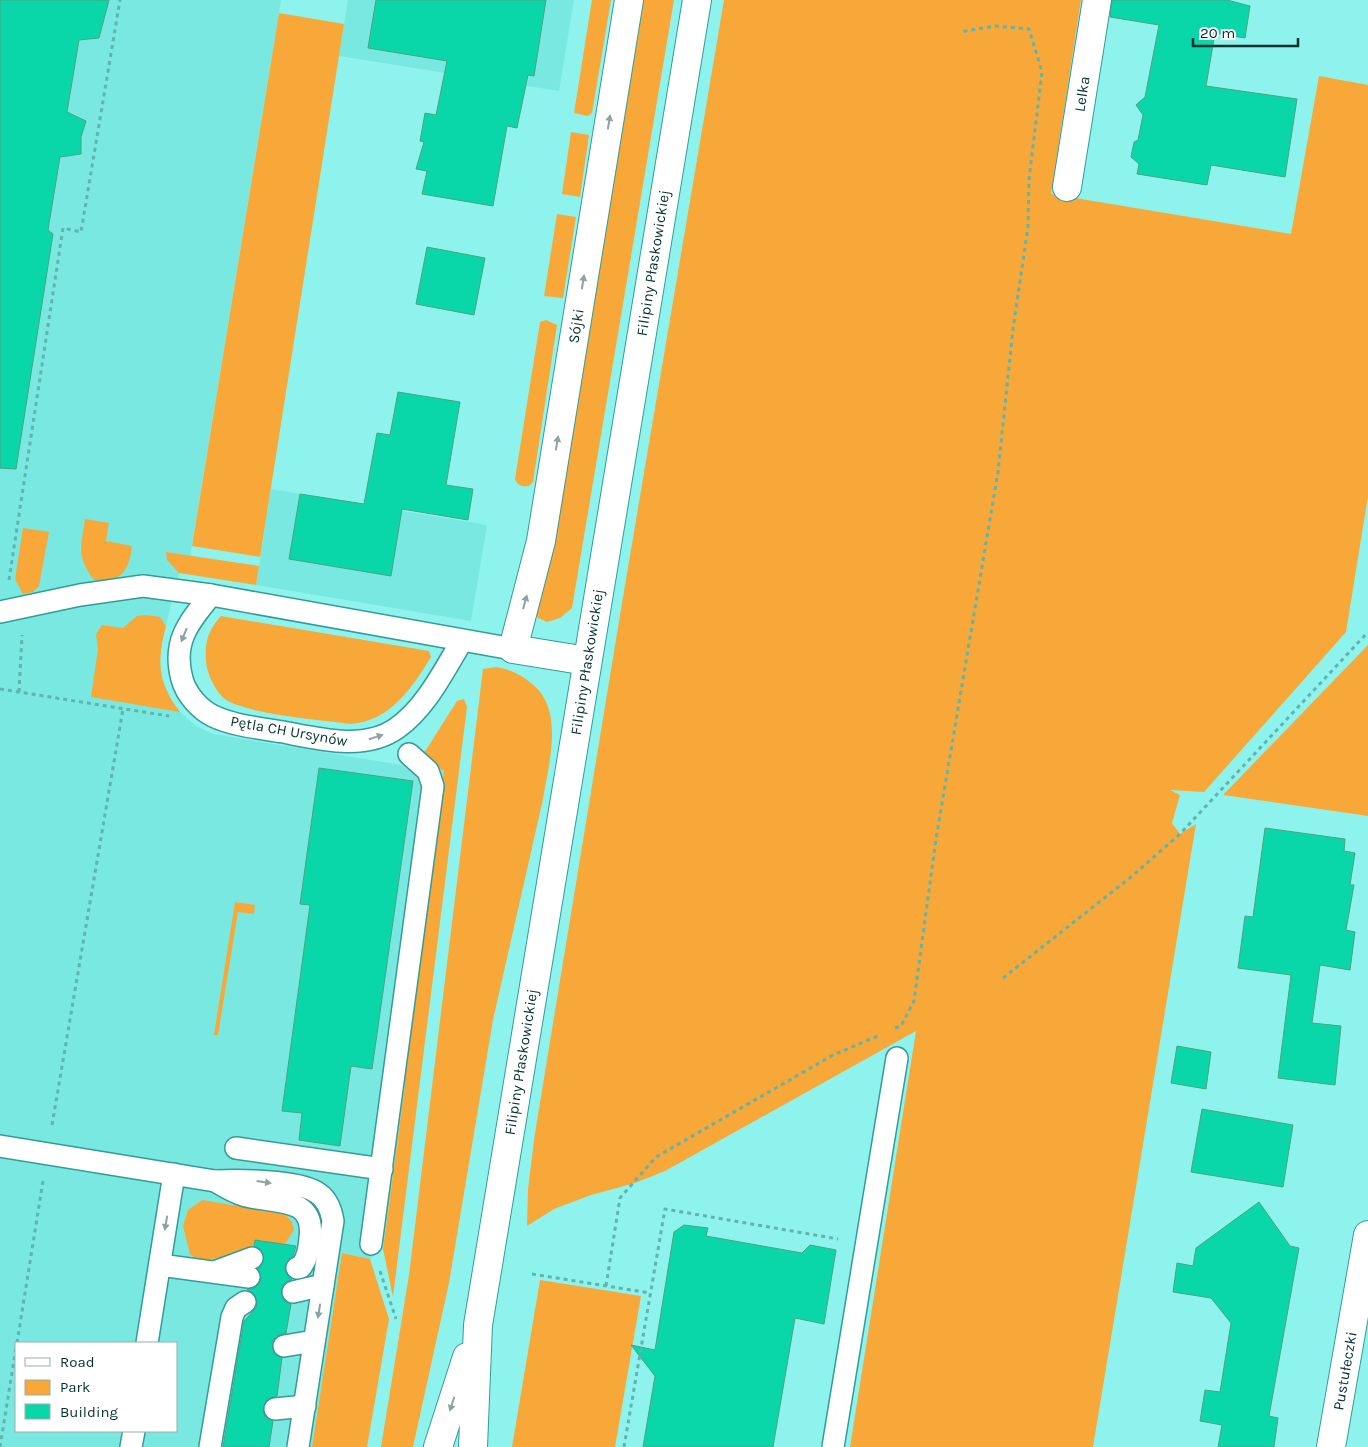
<svg xmlns="http://www.w3.org/2000/svg" width="1368" height="1447" viewBox="0 0 1368 1447" font-family="Karla,sans-serif">
<rect width="100%" height="100%" fill="#8ff3ed"/>
<g fill="#79e8e1" fill-rule="evenodd">
<path d="M 0,0 L 281,0 L 190,556 L 167,552 L 173,566 L 179,573 L 160,649 L 159,662 L 161,676 L 171,700 L 180,712 L 196,726 L 213,734 L 402,765 L 444,770 L 402,1071 L 405,1085 L 383,1249 L 370,1259 L 342,1253 L 312,1447 L 0,1447 ZM 16,1343 L 176,1343 L 176,1431 L 16,1431 Z"/>
<path d="M 348,0 L 574,0 L 559,91 L 339,56 Z"/>
<path d="M 271,489 L 487,525 L 471,621 L 256,585 Z"/>
</g>
<g fill="#f8a838">
<path d="M 592,0 L 611,0 L 592,113 L 588,116 L 574,113 Z"/>
<path d="M 644,0 L 674,0 L 572,608 L 560,618 L 547,622 L 538,618 L 535,611 L 554,537 Z"/>
<path d="M 724,0 L 1081,0 L 1051,194 L 1291,234 L 1319,76 L 1368,85 L 1368,496 L 1346,632 L 1204,792 L 1170,790 L 1180,795 L 1172,823 L 1180,834 L 1196,824 L 1093,1447 L 850,1447 L 916,1031 L 665,1171 L 635,1183 L 591,1195 L 554,1209 L 527,1226 L 528,1189 L 535,1133 L 622,603 Z"/>
<path d="M 279,13 L 344,24 L 260,557 L 192,546 Z"/>
<path d="M 571,132 L 589,135 L 580,197 L 562,194 Z"/>
<path d="M 557,214 L 576,217 L 563,298 L 544,296 Z"/>
<path d="M 546,320 L 557,325 L 533,482 L 529,486 C 522,487 518,486 515,479 L 540,322 Z"/>
<path d="M 85,519 L 109,523 L 106,541 L 132,546 C 129,571 121,583 94,580 C 76,555 81,548 85,519 Z"/>
<path d="M 23,528 L 49,532 L 39,586 L 33,592 L 23,594 L 15,579 Z"/>
<path d="M 166,552 L 259,566 L 256,585 L 179,573 L 167,560 Z"/>
<path d="M 146,615 L 160,617 L 166,626 C 157,661 157,682 180,712 L 91,697 L 98,649 L 96,634 L 102,625 L 123,628 L 137,616 Z"/>
<path d="M 221,616 L 429,651 L 431,657 C 412,688 390,721 351,724 C 317,719 261,716 230,702 C 217,696 207,675 206,661 C 204,642 209,629 221,616 Z"/>
<path d="M 1368,645 L 1368,816 L 1223,795 Z"/>
<path d="M 496,667 C 509,669 520,674 531,683 C 565,709 549,762 543,799 L 493,1020 L 449,1283 L 413,1447 L 381,1447 L 409,1275 L 483,669 Z"/>
<path d="M 464,699 L 467,707 L 393,1297 L 383,1249 L 405,1085 L 402,1071 L 444,770 L 402,765 L 426,750 L 457,701 Z"/>
<path d="M 235,902 L 255,905 L 254,914 L 238,912 L 218,1035 L 214,1035 Z"/>
<path d="M 202,1200 L 285,1214 L 292,1222 L 294,1230 L 285,1244 L 255,1240 L 253,1250 L 199,1262 L 190,1254 L 183,1226 L 188,1210 Z"/>
<path d="M 342,1253 L 370,1259 L 389,1319 L 367,1447 L 312,1447 Z"/>
<path d="M 540,1280 L 641,1296 L 615,1447 L 512,1447 Z"/>
</g>
<g fill="#0ad7a9" stroke="#4ba287">
<path d="M 0,0 L 109,0 L 99,38 L 79,40 L 67,112 L 86,121 L 81,137 L 81,154 L 60,157 L 48,230 L 53,234 L 16,469 L 0,468 Z"/>
<path d="M 376,0 L 546,0 L 534,76 L 528,75 L 517,128 L 507,126 L 493,206 L 422,194 L 427,171 L 416,169 L 424,142 L 420,141 L 425,113 L 436,115 L 447,61 L 368,48 Z"/>
<path d="M 1112,0 L 1227,0 L 1250,6 L 1245,38 L 1215,33 L 1206,86 L 1297,99 L 1285,177 L 1211,165 L 1207,185 L 1137,174 L 1139,164 L 1131,157 L 1134,142 L 1138,140 L 1143,115 L 1136,105 L 1145,97 L 1159,25 L 1110,17 Z"/>
<path d="M 427,247 L 485,258 L 474,315 L 416,304 Z"/>
<path d="M 398,392 L 460,402 L 446,485 L 473,489 L 468,520 L 402,509 L 391,576 L 289,559 L 300,494 L 364,504 L 377,433 L 390,435 Z"/>
<path d="M 319,768 L 413,781 L 372,1069 L 351,1066 L 340,1146 L 299,1140 L 302,1113 L 282,1111 L 310,905 L 300,904 Z"/>
<path d="M 1265,828 L 1345,839 L 1344,851 L 1355,853 L 1350,885 L 1354,885 L 1346,930 L 1355,932 L 1350,970 L 1320,965 L 1312,1023 L 1341,1026 L 1335,1085 L 1278,1078 L 1291,975 L 1238,968 L 1245,916 L 1253,917 Z"/>
<path d="M 1177,1046 L 1211,1052 L 1206,1089 L 1171,1083 Z"/>
<path d="M 1202,1109 L 1293,1125 L 1283,1187 L 1191,1172 Z"/>
<path d="M 1259,1202 L 1290,1246 L 1299,1248 L 1269,1416 L 1278,1418 L 1274,1447 L 1218,1447 L 1222,1425 L 1200,1421 L 1205,1390 L 1220,1392 L 1231,1323 L 1211,1298 L 1173,1292 L 1177,1263 L 1193,1266 L 1196,1248 Z"/>
<path d="M 684,1225 L 708,1228 L 706,1236 L 802,1253 L 810,1245 L 836,1250 L 824,1324 L 795,1318 L 773,1447 L 643,1447 L 655,1376 L 631,1345 L 655,1350 L 674,1232 Z"/>
<path d="M 255,1240 L 296,1246 L 293,1256 L 285,1265 L 285,1271 L 292,1279 L 285,1283 L 281,1289 L 284,1300 L 291,1304 L 286,1333 L 276,1336 L 272,1342 L 274,1354 L 282,1358 L 277,1396 L 267,1399 L 263,1410 L 265,1417 L 273,1421 L 269,1447 L 223,1447 L 244,1321 L 256,1308 L 257,1302 L 255,1295 L 247,1289 L 254,1288 L 259,1284 L 261,1278 L 258,1269 L 264,1260 L 260,1249 L 254,1246 Z"/>
</g>
<g fill="none" stroke-linecap="round" stroke-linejoin="round">
<defs>
<g id="service">
<path d="M 211,595 C 188,623 172,642 182,679 C 186,694 199,709 213,716 C 234,726 260,728 283,732 C 319,739 365,751 397,728 C 426,708 444,670 462,641"/>
<path d="M 0,612 L 80,595 L 143,586 L 211,595 L 513,649"/>
<path d="M 0,1146 L 215,1181 C 238,1180 297,1180 316,1192 C 327,1198 331,1209 333,1221 L 298,1447"/>
<path d="M 236,1148 L 382,1169"/>
<path d="M 215,1181 C 224,1186 233,1192 243,1195 C 270,1204 316,1194 310,1238 C 309,1249 308,1257 301,1267 L 297,1268"/>
<path d="M 371,1244 L 433,786 L 428,771 L 409,754"/>
<path d="M 160,1265 L 249,1277"/>
<path d="M 217,1271 L 252,1258"/>
<path d="M 293,1292 L 323,1285"/>
<path d="M 147,1343 L 174,1174"/>
<path d="M 284,1346 L 314,1341"/>
<path d="M 275,1409 L 305,1406"/>
<path d="M 131,1447 L 134,1431"/>
<path d="M 210,1447 L 232,1317 L 236,1308 L 245,1302"/>
<path d="M 833,1447 L 897,1058"/>
</g>
<g id="minor">
<path d="M 1067,187 L 1097,0"/>
<path d="M 587,661 L 513,649 L 541,541 L 629,0"/>
<path d="M 1331,1447 L 1368,1235"/>
</g>
<g id="secondary">
<path d="M 438,1447 L 467,1357"/>
<path d="M 473,1447 L 478,1325 L 697,0"/>
</g>
</defs>
<use href="#service" stroke="#339c97" stroke-width="24"/>
<use href="#minor" stroke="#339c97" stroke-width="30"/>
<use href="#secondary" stroke="#339c97" stroke-width="30"/>
<g stroke="#61b3ae" stroke-width="3" stroke-dasharray="4 4" stroke-linecap="butt">
<path d="M 9,580 L 63,228 L 81,232 L 120,0"/>
<path d="M 0,689 L 169,716"/>
<path d="M 19,692 L 22,635"/>
<path d="M 1003,978 L 1131,877 L 1180,834 L 1368,632"/>
<path d="M 895,1028 L 901,1026 L 914,1001 L 936,839 L 998,472 L 1013,329 L 1028,227 L 1029,179 L 1042,72 L 1029,29 L 995,26 L 960,32"/>
<path d="M 52,1125 L 123,709"/>
<path d="M 380,1271 L 396,1319"/>
<path d="M 532,1274 L 650,1293"/>
<path d="M 606,1286 L 620,1198 L 656,1157 L 833,1055 L 878,1036"/>
<path d="M 17,1343 L 43,1181"/>
<path d="M 0,1447 L 16,1348"/>
<path d="M 624,1447 L 665,1209 L 838,1239"/>
</g>
<use href="#service" stroke="#fff" stroke-width="21"/>
<use href="#minor" stroke="#fff" stroke-width="28"/>
<use href="#secondary" stroke="#fff" stroke-width="28"/>
</g>
<defs><path id="oneway-solid" d="M-6-.8H1V-3.2L6.5 0L1 3.2V.8H-6Z" transform="scale(1.25)"/></defs>
<g fill="#8ea2a1">
<use href="#oneway-solid" transform="translate(609 122) rotate(-81)"/>
<use href="#oneway-solid" transform="translate(583 282) rotate(-81)"/>
<use href="#oneway-solid" transform="translate(557 443) rotate(-81)"/>
<use href="#oneway-solid" transform="translate(525 602) rotate(-75)"/>
<use href="#oneway-solid" transform="translate(184 635) rotate(112)"/>
<use href="#oneway-solid" transform="translate(376 737) rotate(-18)"/>
<use href="#oneway-solid" transform="translate(264 1182) rotate(8)"/>
<use href="#oneway-solid" transform="translate(166 1223) rotate(99)"/>
<use href="#oneway-solid" transform="translate(319 1311) rotate(99)"/>
<use href="#oneway-solid" transform="translate(452 1404) rotate(108)"/>
</g>
<g text-anchor="middle" dominant-baseline="central" stroke-width="4.5" stroke-linejoin="round" paint-order="stroke">
<g font-size="15" fill="#03312f" stroke="#fff">
<text transform="translate(1082 94) rotate(-81)">Lelka</text>
<text transform="translate(653 263) rotate(-81)">Filipiny Płaskowickiej</text>
<text transform="translate(576 326) rotate(-81)">Sójki</text>
<text transform="translate(587 662) rotate(-81)">Filipiny Płaskowickiej</text>
<text transform="translate(289 731) rotate(10)">Pętla CH Ursynów</text>
<text transform="translate(521 1062) rotate(-81)">Filipiny Płaskowickiej</text>
<text transform="translate(1345 1371) rotate(-80)">Pustułeczki</text>
</g>
</g>
<rect x="15" y="1342" width="162" height="90" fill="#ffffff" stroke="#9aadac"/>
<rect x="25" y="1358" width="25" height="8" fill="#ffffff" stroke="#9aadac"/>
<text x="60" y="1367" font-size="15" fill="#03312f">Road</text>
<rect x="25" y="1380" width="25" height="15" fill="#f8a838" stroke="#9aadac"/>
<text x="60" y="1392" font-size="15" fill="#03312f">Park</text>
<rect x="25" y="1404" width="25" height="15" fill="#0ad7a9" stroke="#9aadac"/>
<text x="60" y="1417" font-size="15" fill="#03312f">Building</text>
<path d="M1193 38v8h105v-8" fill="none" stroke="#03312f" stroke-width="2.5"/>
<text x="1200" y="38" font-size="15" fill="#03312f" stroke="#ffffff" stroke-width="4" paint-order="stroke">20 m</text>
</svg>
